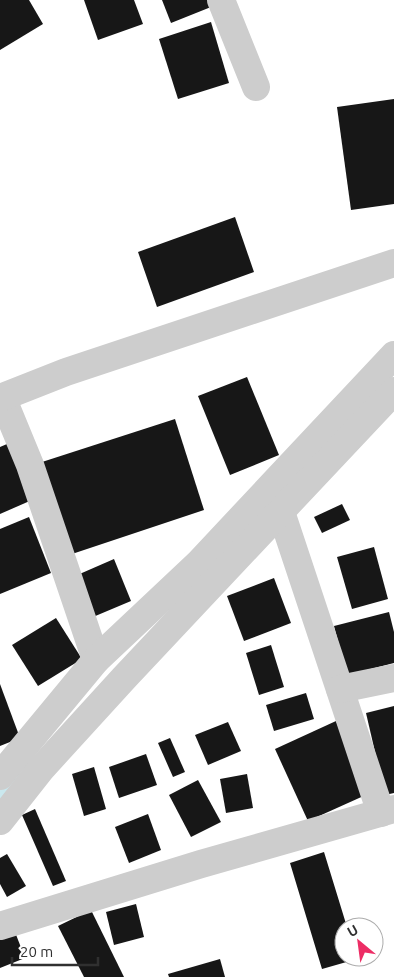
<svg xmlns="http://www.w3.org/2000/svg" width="394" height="977" viewBox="0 0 394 977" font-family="Ubuntu,sans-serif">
<rect width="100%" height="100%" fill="#fff"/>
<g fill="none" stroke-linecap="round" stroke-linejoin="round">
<path stroke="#cae8ee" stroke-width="9" d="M 0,795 L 26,768"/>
</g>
<g fill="#171717">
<path d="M 0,0 L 29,0 L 43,24 L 0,50 Z"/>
<path d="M 84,0 L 134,0 L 143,24 L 98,40 Z"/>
<path d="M 162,0 L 208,0 L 211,7 L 171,23 Z"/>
<path d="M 211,22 L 229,83 L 178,99 L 159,39 Z"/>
<path d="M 394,99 L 394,204 L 351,210 L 337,107 Z"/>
<path d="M 235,217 L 254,272 L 157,307 L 138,252 Z"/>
<path d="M 247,377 L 279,455 L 230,475 L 198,396 Z"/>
<path d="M 175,419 L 204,510 L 72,554 L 42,462 Z"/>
<path d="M 7,444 L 32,500 L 0,514 L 0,447 Z"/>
<path d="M 342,504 L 350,520 L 322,533 L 314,517 Z"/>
<path d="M 29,517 L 51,573 L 0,594 L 0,529 Z"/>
<path d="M 374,547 L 388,599 L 352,609 L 337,557 Z"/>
<path d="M 114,559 L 131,601 L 93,617 L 75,576 Z"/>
<path d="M 274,578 L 291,623 L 244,641 L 227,596 Z"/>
<path d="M 389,612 L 394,632 L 394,663 L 347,675 L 334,626 Z"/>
<path d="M 56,618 L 82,659 L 38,686 L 12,645 Z"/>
<path d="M 271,645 L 284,687 L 259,695 L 246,653 Z"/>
<path d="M 0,684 L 20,738 L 0,746 Z"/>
<path d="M 306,693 L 314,719 L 274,731 L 266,705 Z"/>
<path d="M 394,706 L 394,793 L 385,795 L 366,713 Z"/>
<path d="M 336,721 L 368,794 L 308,821 L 275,749 Z"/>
<path d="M 228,722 L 241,751 L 208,765 L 195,735 Z"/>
<path d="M 170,738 L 185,772 L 173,777 L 158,743 Z"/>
<path d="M 146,754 L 157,785 L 119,798 L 109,767 Z"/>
<path d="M 94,767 L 106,809 L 84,816 L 72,774 Z"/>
<path d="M 247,774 L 253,808 L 226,813 L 220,779 Z"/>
<path d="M 198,780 L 221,822 L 191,837 L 169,795 Z"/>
<path d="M 35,809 L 66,881 L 53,886 L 22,815 Z"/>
<path d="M 148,814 L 161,850 L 129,863 L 115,827 Z"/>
<path d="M 324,852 L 347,927 L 344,927 L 344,957 L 356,957 L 357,959 L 322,969 L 290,863 Z"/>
<path d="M 7,854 L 26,886 L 7,897 L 0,884 L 0,858 Z"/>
<path d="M 136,904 L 144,937 L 114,945 L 106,912 Z"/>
<path d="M 91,910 L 124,977 L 84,977 L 58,926 Z"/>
<path d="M 15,932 L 25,958 L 0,968 L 0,938 Z"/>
<path d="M 220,959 L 225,977 L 169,977 L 168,974 Z"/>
</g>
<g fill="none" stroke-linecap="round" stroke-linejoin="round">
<g stroke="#cdcdcd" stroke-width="28">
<path d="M 221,0 L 256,87"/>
<path d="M 2,397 L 30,465 L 96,660"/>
<path d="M 0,398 L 66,372 L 394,263"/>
<path d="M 281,512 L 381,813"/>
<path d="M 340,689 L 394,678"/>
<path d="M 0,776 L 96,660 L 198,564 L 394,355"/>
<path d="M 0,821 L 41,769 L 124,678 L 394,391"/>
<path d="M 0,926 L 201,864 L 394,809"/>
</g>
</g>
<g transform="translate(359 942) rotate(331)"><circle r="24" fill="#ffffff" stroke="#acacac"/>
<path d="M0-4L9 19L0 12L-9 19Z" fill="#ed2d65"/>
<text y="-8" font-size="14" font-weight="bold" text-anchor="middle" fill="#303030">U</text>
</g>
<path d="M12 957v8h86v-8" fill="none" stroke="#303030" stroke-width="2.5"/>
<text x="20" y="957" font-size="15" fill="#303030" stroke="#ffffff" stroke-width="4" paint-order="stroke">20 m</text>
</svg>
